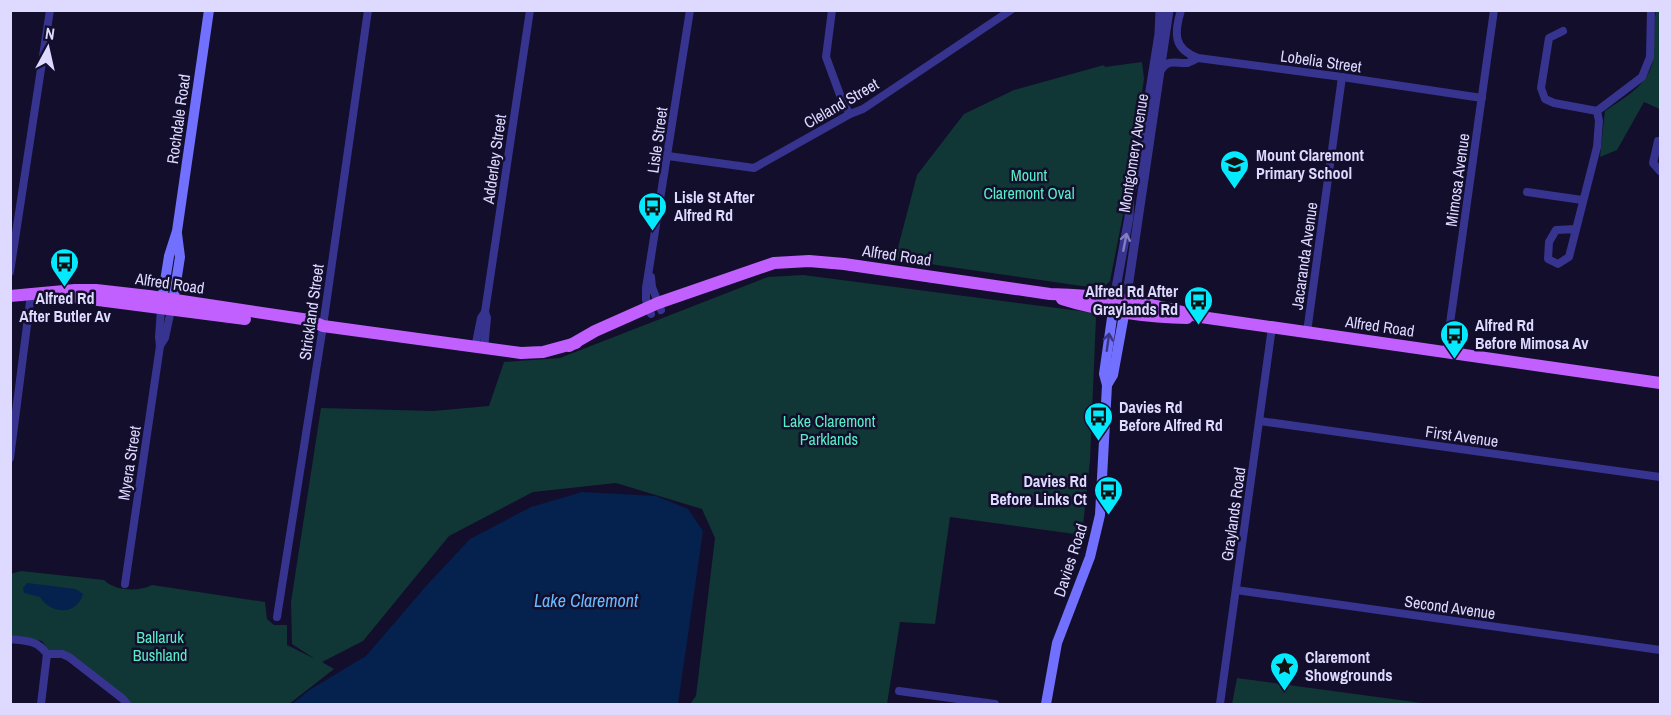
<svg xmlns="http://www.w3.org/2000/svg" width="1671" height="715" viewBox="0 0 1671 715" font-family="'Archivo Narrow',sans-serif">
<rect width="100%" height="100%" fill="#130e2c"/>
<g fill="#103735">
<path d="M 1656,11 L 1660,11 L 1660,109 L 1644,102 L 1617,150 L 1600,157 L 1605,111 C 1625,97 1651,84 1653,57 C 1655,42 1653,26 1656,11 Z"/>
<path d="M 1142,62 L 1144,79 L 1128,181 L 1122,197 L 1123,215 L 1110,281 C 1102,291 1093,287 1082,286 L 895,259 L 917,175 L 964,114 L 1014,90 L 1104,65 L 1105,67 Z"/>
<path d="M 803,275 L 1088,312 L 1094,313 L 1096,317 L 1090,460 L 1082,535 L 950,517 L 935,624 L 900,622 L 887,704 L 690,704 L 696,696 L 715,538 L 702,509 L 616,483 L 533,492 L 449,536 L 363,641 L 322,662 L 334,669 L 289,704 L 127,704 L 67,656 L 51,654 L 42,641 L 11,635 L 10,574 L 21,571 L 104,580 C 115,591 138,592 152,585 L 265,602 L 267,619 L 274,625 L 287,625 L 287,645 L 315,659 L 292,644 L 291,602 L 321,408 L 433,411 L 489,406 L 504,362 L 560,358 L 768,277 Z"/>
<path d="M 1237,678 L 1429,704 L 1232,704 Z"/>
</g>
<g fill="#05214e">
<path d="M 582,492 L 656,496 L 688,509 L 703,531 L 678,704 L 292,704 L 311,689 L 366,656 L 427,585 L 470,539 L 531,507 Z"/>
<path d="M 27,583 L 76,589 L 83,594 C 77,616 50,614 40,597 L 24,593 L 23,588 Z"/>
</g>
<g fill="none" stroke-linecap="round" stroke-linejoin="round">
<g stroke="#373490" stroke-width="8">
<path d="M 832,10 L 826,57 L 843,103 L 850,114"/>
<path d="M 1181,10 C 1174,33 1173,49 1198,58"/>
<path d="M 1563,31 L 1549,38 L 1541,88 L 1545,99 L 1554,103 L 1597,111"/>
<path d="M 1161,70 C 1169,58 1176,64 1188,63 C 1189,62 1197,59 1198,58 L 1342,77 L 1482,98"/>
<path d="M 1658,141 L 1653,163 L 1660,171"/>
<path d="M 668,156 L 754,168 L 850,114 L 863,109 L 1011,10"/>
<path d="M 1527,192 L 1582,200"/>
<path d="M 1576,229 L 1556,230 L 1549,242 L 1548,259 L 1558,264 L 1569,257 L 1597,147 L 1599,121 L 1597,111 L 1642,77 L 1650,57 L 1651,10"/>
<path d="M 10,272 L 50,10"/>
<path d="M 651,277 L 652,287 L 661,310"/>
<path d="M 651,314 L 646,300 L 646,288 L 690,10"/>
<path d="M 1307,332 L 1342,77"/>
<path d="M 160,346 L 165,338 L 171,310"/>
<path d="M 475,348 L 481,318 L 485,312"/>
<path d="M 484,349 L 487,318 L 485,312 L 530,10"/>
<path d="M 1446,352 L 1494,10"/>
<path d="M 1260,421 L 1660,477"/>
<path d="M 10,458 L 31,294"/>
<path d="M 125,584 L 160,346 L 159,337 L 161,309"/>
<path d="M 1236,590 L 1660,650"/>
<path d="M 277,617 L 323,326 L 368,10"/>
<path d="M 10,639 C 27,641 37,640 47,654 L 41,704"/>
<path d="M 47,654 L 62,654 L 69,657 L 123,699 L 127,704"/>
<path d="M 899,691 L 995,704"/>
<path d="M 1220,704 L 1272,327"/>
</g>
<g stroke="#373490" stroke-width="9">
<path d="M 1114,299 L 1129,217 L 1130,193 L 1137,172 L 1159,34 L 1160,10"/>
<path d="M 1126,301 L 1169,10"/>
</g>
<g stroke="#7270ff" stroke-width="10">
<path d="M 161,306 L 169,256 L 177,231 L 209,10"/>
<path d="M 172,308 L 180,257 L 177,234"/>
<path d="M 1107,385 L 1113,375 L 1126,304"/>
<path d="M 1046,704 L 1057,643 L 1090,557 L 1100,515 L 1107,385 L 1104,374 L 1114,304"/>
</g>
<g stroke="#c160ff" stroke-width="12">
<path d="M 10,296 L 75,290 L 96,290 L 149,296 L 309,320 L 323,326 L 521,353 L 543,352 L 576,343"/>
<path d="M 75,297 L 245,319"/>
<path d="M 1062,299 C 1096,310 1151,318 1187,318"/>
<path d="M 569,346 L 595,331 L 658,303 L 774,263 L 809,261 L 844,264 L 1050,294 C 1101,295 1152,303 1201,317 L 1660,383"/>
</g>
</g>
<defs><path id="oneway-shaft" d="M-6 0H5M1.5-3L5.5 0L1.5 3" fill="none" stroke-width="1.6" stroke-linecap="round" stroke-linejoin="round" transform="scale(1.5)"/></defs>
<use stroke="#827ec2" href="#oneway-shaft" transform="translate(1125 242) rotate(-79)"/>
<use stroke="#393580" href="#oneway-shaft" transform="translate(1108 342) rotate(-82)"/>
<defs>
<symbol id="school-pin" viewBox="-11 -11 22 30"><path d="M0 17L-7.5 6A9.5 9.5 0 1 1 7.5 6Z" fill="#05e9ff" stroke="#130e2c"/><path d="M0-5L7-2L0 1L-7-2ZM-4 1L0 2.5L4 1V4Q0 6-4 4Z" fill="#111"/></symbol>
<symbol id="bus-pin" viewBox="-11 -11 22 30"><path d="M0 17L-7.5 6A9.5 9.5 0 1 1 7.5 6Z" fill="#05e9ff" stroke="#130e2c"/><path d="M-5-6H5V4H4V6H2V4H-2V6H-4V4H-5ZM-3.5-4V0h7V-4ZM-3.5 1.2v1.5H-2V1.2ZM2 1.2v1.5H3.5V1.2Z" fill="#111"/></symbol>
<symbol id="sight-pin" viewBox="-11 -11 22 30"><path d="M0 17L-7.5 6A9.5 9.5 0 1 1 7.5 6Z" fill="#05e9ff" stroke="#130e2c"/><path d="M0-6L1.8-2.2L6-1.7L2.9 1.2L3.7 5.4L0 3.3L-3.7 5.4L-2.9 1.2L-6-1.7L-1.8-2.2Z" fill="#111"/></symbol>
</defs>
<g fill-rule="evenodd">
<use href="#school-pin" x="1218" y="148" width="33" height="45"/>
<use href="#bus-pin" x="636" y="190" width="33" height="45"/>
<use href="#bus-pin" x="48" y="246" width="33" height="45"/>
<use href="#bus-pin" x="1182" y="284" width="33" height="45"/>
<use href="#bus-pin" x="1438" y="318" width="33" height="45"/>
<use href="#bus-pin" x="1082" y="400" width="33" height="45"/>
<use href="#bus-pin" x="1092" y="474" width="33" height="45"/>
<use href="#sight-pin" x="1268" y="650" width="33" height="45"/>
</g>
<g text-anchor="middle" dominant-baseline="central" stroke-width="5" stroke-linejoin="round" paint-order="stroke">
<g font-size="16" fill="#ddd9ff" stroke="#130e2c">
<text transform="translate(1321 61) rotate(8)">Lobelia Street</text>
<text transform="translate(841 103) rotate(-30)">Cleland Street</text>
<text transform="translate(178 119) rotate(-82)">Rochdale Road</text>
<text transform="translate(657 140) rotate(-82)">Lisle Street</text>
<text transform="translate(1133 153) rotate(-81)">Montgomery Avenue</text>
<text transform="translate(494 159) rotate(-82)">Adderley Street</text>
<text transform="translate(1457 180) rotate(-82)">Mimosa Avenue</text>
<text transform="translate(897 255) rotate(8)">Alfred Road</text>
<text transform="translate(1304 256) rotate(-82)">Jacaranda Avenue</text>
<text transform="translate(170 283) rotate(8)">Alfred Road</text>
<text transform="translate(311 312) rotate(-82)">Strickland Street</text>
<text transform="translate(1380 326) rotate(8)">Alfred Road</text>
<text transform="translate(1462 436) rotate(8)">First Avenue</text>
<text transform="translate(129 463) rotate(-81)">Myera Street</text>
<text transform="translate(1233 514) rotate(-82)">Graylands Road</text>
<text transform="translate(1070 560) rotate(-72)">Davies Road</text>
<text transform="translate(1450 607) rotate(8)">Second Avenue</text>
</g>
<g font-size="16" font-weight="bold" fill="#ddd9ff" stroke="#130e2c" text-anchor="start">
<text x="1256" y="155">Mount Claremont<tspan x="1256" dy="18">Primary School</tspan></text>
<text x="674" y="197">Lisle St After<tspan x="674" dy="18">Alfred Rd</tspan></text>
<text x="1178" y="291" text-anchor="end">Alfred Rd After<tspan x="1178" dy="18">Graylands Rd</tspan></text>
<text x="65" y="298" text-anchor="middle">Alfred Rd<tspan x="65" dy="18">After Butler Av</tspan></text>
<text x="1475" y="325">Alfred Rd<tspan x="1475" dy="18">Before Mimosa Av</tspan></text>
<text x="1119" y="407">Davies Rd<tspan x="1119" dy="18">Before Alfred Rd</tspan></text>
<text x="1087" y="481" text-anchor="end">Davies Rd<tspan x="1087" dy="18">Before Links Ct</tspan></text>
<text x="1305" y="657">Claremont<tspan x="1305" dy="18">Showgrounds</tspan></text>
</g>
<g font-size="16" fill="#58edc5" stroke="#130e2c">
<text x="1029" y="175">Mount<tspan x="1029" dy="18">Claremont Oval</tspan></text>
<text x="829" y="421">Lake Claremont<tspan x="829" dy="18">Parklands</tspan></text>
<text x="160" y="637">Ballaruk<tspan x="160" dy="18">Bushland</tspan></text>
</g>
<g font-size="18" font-style="italic" fill="#67bbff" stroke="#130e2c">
<text x="586" y="600">Lake Claremont</text>
</g>
</g>
<rect width="1671" height="715" fill="none" stroke="#ddd9ff" stroke-width="24"/>
<g transform="translate(48 48) rotate(8)" stroke="#130e2c" stroke-width="4.5" paint-order="stroke">
<path d="M0-4.5L10 22L0 15L-10 22Z" fill="#ddd9ff"/>
<text y="-9" font-size="16" font-weight="bold" text-anchor="middle" fill="#ddd9ff">N</text>
</g>
</svg>
